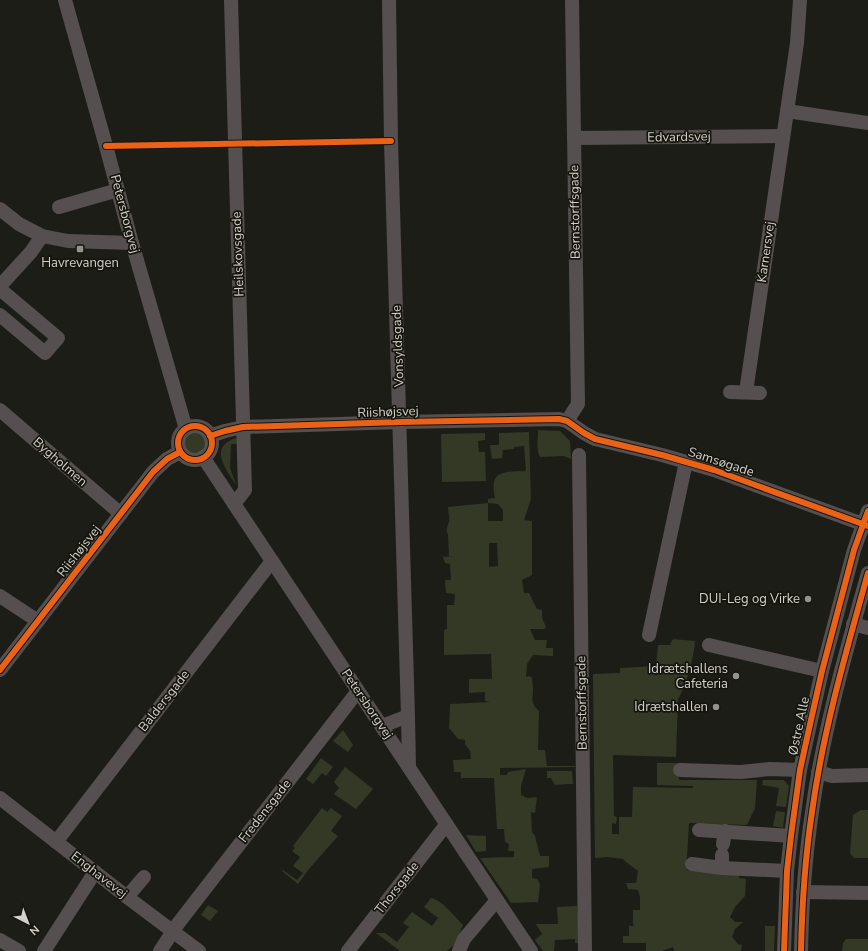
<svg xmlns="http://www.w3.org/2000/svg" width="868" height="951" viewBox="0 0 868 951" font-family="'Nunito Sans',sans-serif">
<rect width="100%" height="100%" fill="#1d1d18"/>
<g fill="#333924" fill-rule="evenodd">
<path d="M 538,430 L 560,431 L 570,441 L 571,459 L 564,456 L 540,457 C 536,450 538,439 538,430 Z"/>
<circle cx="195" cy="442" r="11"/>
<path d="M 529,432 L 531,499 L 524,520 L 532,521 L 532,575 L 522,580 L 524,593 L 529,593 L 537,609 L 542,610 L 542,618 L 546,627 L 544,629 L 530,629 L 535,640 L 547,640 L 546,648 L 553,648 L 553,656 L 533,655 L 527,664 L 526,677 L 530,676 L 532,678 C 532,682 533,685 533,689 C 533,699 530,703 539,711 L 538,750 L 545,750 L 547,766 L 575,766 L 575,767 L 500,768 L 500,775 L 507,775 L 508,772 L 526,769 L 521,786 L 521,795 L 527,798 L 537,797 L 535,813 L 531,812 L 532,832 L 535,836 L 540,856 L 549,856 L 549,867 L 532,869 L 532,878 L 537,879 L 540,884 L 538,902 L 511,903 L 480,858 L 514,857 L 514,851 L 508,851 L 509,844 L 505,842 L 504,829 L 497,829 L 494,778 L 461,778 L 461,772 L 454,772 L 453,760 L 471,759 L 470,751 L 465,744 L 465,740 L 458,739 L 449,728 L 450,704 L 490,702 L 485,701 L 485,692 L 469,693 L 469,679 L 492,679 L 491,654 L 444,655 L 444,630 L 447,629 L 447,605 L 454,605 L 455,594 L 446,593 L 445,580 L 451,580 L 450,564 L 445,563 L 443,557 L 454,556 L 449,556 L 448,534 C 445,529 448,527 449,521 C 450,517 448,512 448,507 L 488,503 L 488,499 L 495,498 C 494,493 493,487 494,482 C 496,469 517,472 526,471 L 524,446 L 514,447 L 514,449 L 503,450 L 502,458 L 492,459 L 490,445 L 499,445 L 499,433 ZM 488,503 L 498,504 L 503,510 L 503,521 L 488,521 ZM 489,543 L 497,543 L 498,566 L 489,567 Z"/>
<path d="M 485,433 L 485,440 L 478,441 L 479,452 L 485,452 L 486,481 L 442,482 L 441,434 Z"/>
<path d="M 239,437 L 239,444 L 231,444 L 230,468 L 236,485 C 225,467 207,446 239,437 Z"/>
<path d="M 673,639 L 695,641 C 694,657 686,686 678,699 L 676,757 L 613,755 L 614,816 L 617,817 L 616,824 L 612,823 L 612,834 L 619,834 L 619,817 L 632,817 L 633,787 L 693,788 L 693,786 L 657,785 L 657,763 L 677,763 L 679,780 L 757,780 L 755,808 L 747,825 L 689,823 L 687,857 L 686,861 L 687,870 L 739,873 L 739,878 L 746,879 L 745,896 L 735,907 L 730,917 L 735,922 L 743,922 L 735,929 L 732,937 L 738,944 L 742,945 L 741,951 L 674,951 L 673,947 L 662,951 L 646,951 L 646,943 L 623,943 L 623,936 L 629,936 L 629,926 L 634,926 L 633,924 L 633,910 L 640,910 L 640,897 L 638,890 L 628,889 L 626,883 L 636,883 L 638,871 L 626,862 L 623,859 L 608,857 L 595,858 L 593,674 L 620,673 L 620,668 L 656,666 L 658,645 L 670,645 Z"/>
<path d="M 343,730 L 353,745 L 348,752 L 333,741 Z"/>
<path d="M 321,758 L 333,767 L 326,776 L 322,773 L 313,784 L 306,779 Z"/>
<path d="M 345,767 L 373,789 L 356,809 L 334,794 L 339,788 L 334,782 Z"/>
<path d="M 547,771 L 572,771 L 573,784 L 569,784 L 555,785 L 551,778 L 547,778 Z"/>
<path d="M 763,780 L 784,780 L 789,786 L 786,807 L 776,806 L 779,788 L 762,785 Z"/>
<path d="M 322,808 L 327,812 L 331,808 L 342,816 L 331,831 L 338,836 L 309,869 L 298,884 L 282,871 L 283,870 L 297,880 L 303,873 L 293,866 L 300,857 L 292,851 L 295,848 L 293,846 Z"/>
<path d="M 861,810 L 868,810 L 868,858 L 854,858 L 850,853 L 853,815 Z"/>
<path d="M 776,811 L 785,812 L 783,828 L 773,826 Z"/>
<path d="M 466,835 L 486,836 L 486,851 L 476,852 Z"/>
<path d="M 431,898 C 442,900 455,917 463,925 L 455,944 L 447,951 L 400,951 L 376,933 L 385,933 L 397,942 L 409,927 L 403,923 L 412,912 L 432,926 L 438,918 L 424,907 Z"/>
<path d="M 208,905 L 218,911 L 210,921 L 201,915 Z"/>
<path d="M 577,906 L 579,924 L 579,943 L 575,943 L 575,939 L 555,940 L 554,951 L 543,951 L 535,940 L 542,934 L 536,924 L 558,924 L 557,907 Z"/>
<path d="M 765,926 L 775,926 L 774,951 L 765,951 Z"/>
<path d="M 846,939 L 868,939 L 868,951 L 842,951 L 843,943 Z"/>
</g>
<g fill="none" stroke-linecap="round" stroke-linejoin="round">
<g stroke="#554f4f" stroke-width="14">
<path d="M 65,0 L 106,146 L 132,243 L 186,429"/>
<path d="M 231,0 L 245,490 L 234,504"/>
<path d="M 787,111 L 868,123"/>
<path d="M 574,138 L 783,136"/>
<path d="M 59,207 L 118,190"/>
<path d="M 0,209 L 19,224 L 42,236 L 68,241 L 132,243"/>
<path d="M 0,286 L 31,252 L 42,236"/>
<path d="M 0,289 L 58,338 L 45,353 L 0,315"/>
<path d="M 730,392 L 760,393"/>
<path d="M 746,392 L 797,43 L 800,0"/>
<path d="M 0,410 L 121,514"/>
<path d="M 567,421 L 578,404 L 572,0"/>
<circle cx="195" cy="443" r="17"/>
<path d="M 210,436 L 225,431 L 243,427 L 400,422 L 559,419 L 567,421 L 584,433 L 595,439 L 662,455 L 714,470 L 868,526"/>
<path d="M 579,455 L 585,951"/>
<path d="M 203,457 L 447,825 L 531,951"/>
<path d="M 0,596 L 38,621"/>
<path d="M 853,624 L 868,628"/>
<path d="M 649,635 L 686,462"/>
<path d="M 709,645 L 822,671"/>
<path d="M 0,670 L 153,472 L 167,459 L 180,452"/>
<path d="M 408,716 L 409,767"/>
<path d="M 382,726 L 408,716 L 391,141 L 389,0"/>
<path d="M 680,770 L 741,772 L 770,769 L 800,770"/>
<path d="M 818,772 L 832,776 L 868,775"/>
<path d="M 0,798 L 127,897 L 199,951"/>
<path d="M 699,830 L 791,836"/>
<path d="M 56,842 L 272,561"/>
<path d="M 723,844 L 725,831"/>
<path d="M 722,855 L 722,868"/>
<path d="M 692,864 L 722,868 L 787,871"/>
<path d="M 803,892 L 868,893"/>
<path d="M 127,897 L 144,877"/>
<path d="M 0,940 L 19,951"/>
<path d="M 44,951 L 95,872"/>
<path d="M 160,951 L 177,925 L 358,691"/>
<path d="M 348,951 L 442,830 L 447,825"/>
<path d="M 459,951 L 464,939 L 497,900"/>
<path d="M 784,951 L 787,871 L 791,836 L 800,770 L 809,729 L 822,671 L 854,550 L 868,511"/>
<path d="M 801,951 C 802,904 805,858 812,812 C 823,731 846,652 868,573"/>
</g>
<defs>
<g id="cycleway">
<path d="M 106,146 L 391,141"/>
<circle cx="195" cy="443" r="17"/>
<path d="M 210,436 L 225,431 L 243,427 L 400,422 L 559,419 L 567,421 L 584,433 L 595,439 L 662,455 L 714,470 L 868,526"/>
<path d="M 0,670 L 153,472 L 167,459 L 180,452"/>
<path d="M 784,951 L 787,871 L 791,836 L 800,770 L 809,729 L 822,671 L 854,550 L 868,511"/>
<path d="M 801,951 C 802,904 805,858 812,812 C 823,731 846,652 868,573"/>
</g>
</defs>
<use href="#cycleway" stroke="#16150d" stroke-width="8"/>
<use href="#cycleway" stroke="#ea6118" stroke-width="6"/>
</g>
<g fill="#93928d" stroke="#16150d" stroke-width="1.5">
<rect x="76" y="245" width="8" height="8" rx="2"/>
<circle cx="808" cy="599" r="4"/>
<circle cx="736" cy="676" r="4"/>
<circle cx="716" cy="707" r="4"/>
</g>
<g text-anchor="middle" dominant-baseline="central" stroke-width="3.5" stroke-linejoin="round" paint-order="stroke">
<g font-size="13" fill="#d2d1cc" stroke="#16150d">
<text transform="translate(679 137) rotate(-1)">Edvardsvej</text>
<text transform="translate(575 212) rotate(-91)">Bernstorffsgade</text>
<text transform="translate(125 214) rotate(75)">Petersborgvej</text>
<text transform="translate(766 252) rotate(-82)">Karnersvej</text>
<text transform="translate(238 254) rotate(-92)">Heilskovsgade</text>
<text transform="translate(398 346) rotate(-92)">Vonsyldsgade</text>
<text transform="translate(388 412) rotate(-2)">Riishøjsvej</text>
<text transform="translate(60 462) rotate(41)">Bygholmen</text>
<text transform="translate(721 462) rotate(18)">Samsøgade</text>
<text transform="translate(79 551) rotate(-52)">Riishøjsvej</text>
<text transform="translate(164 701) rotate(-52)">Baldersgade</text>
<text transform="translate(582 703) rotate(-91)">Bernstorffsgade</text>
<text transform="translate(367 704) rotate(56)">Petersborgvej</text>
<text transform="translate(799 726) rotate(-78)">Østre Alle</text>
<text transform="translate(265 811) rotate(-52)">Fredensgade</text>
<text transform="translate(99 875) rotate(38)">Enghavevej</text>
<text transform="translate(397 888) rotate(-52)">Thorsgade</text>
</g>
<g font-size="13" fill="#d2d1cc" stroke="#16150d" text-anchor="end">
<text x="80" y="263" text-anchor="middle">Havrevangen</text>
<text x="800" y="599">DUI-Leg og Virke</text>
<text x="728" y="669">Idrætshallens<tspan x="728" dy="15">Cafeteria</tspan></text>
<text x="708" y="707">Idrætshallen</text>
</g>
</g>
<g transform="translate(28 923) rotate(138)" stroke="#16150d" stroke-width="3" paint-order="stroke">
<path d="M0-3L7 15L0 10L-7 15Z" fill="#d2d1cc"/>
<text y="-6" font-size="11" font-weight="bold" text-anchor="middle" fill="#d2d1cc">N</text>
</g>
</svg>
